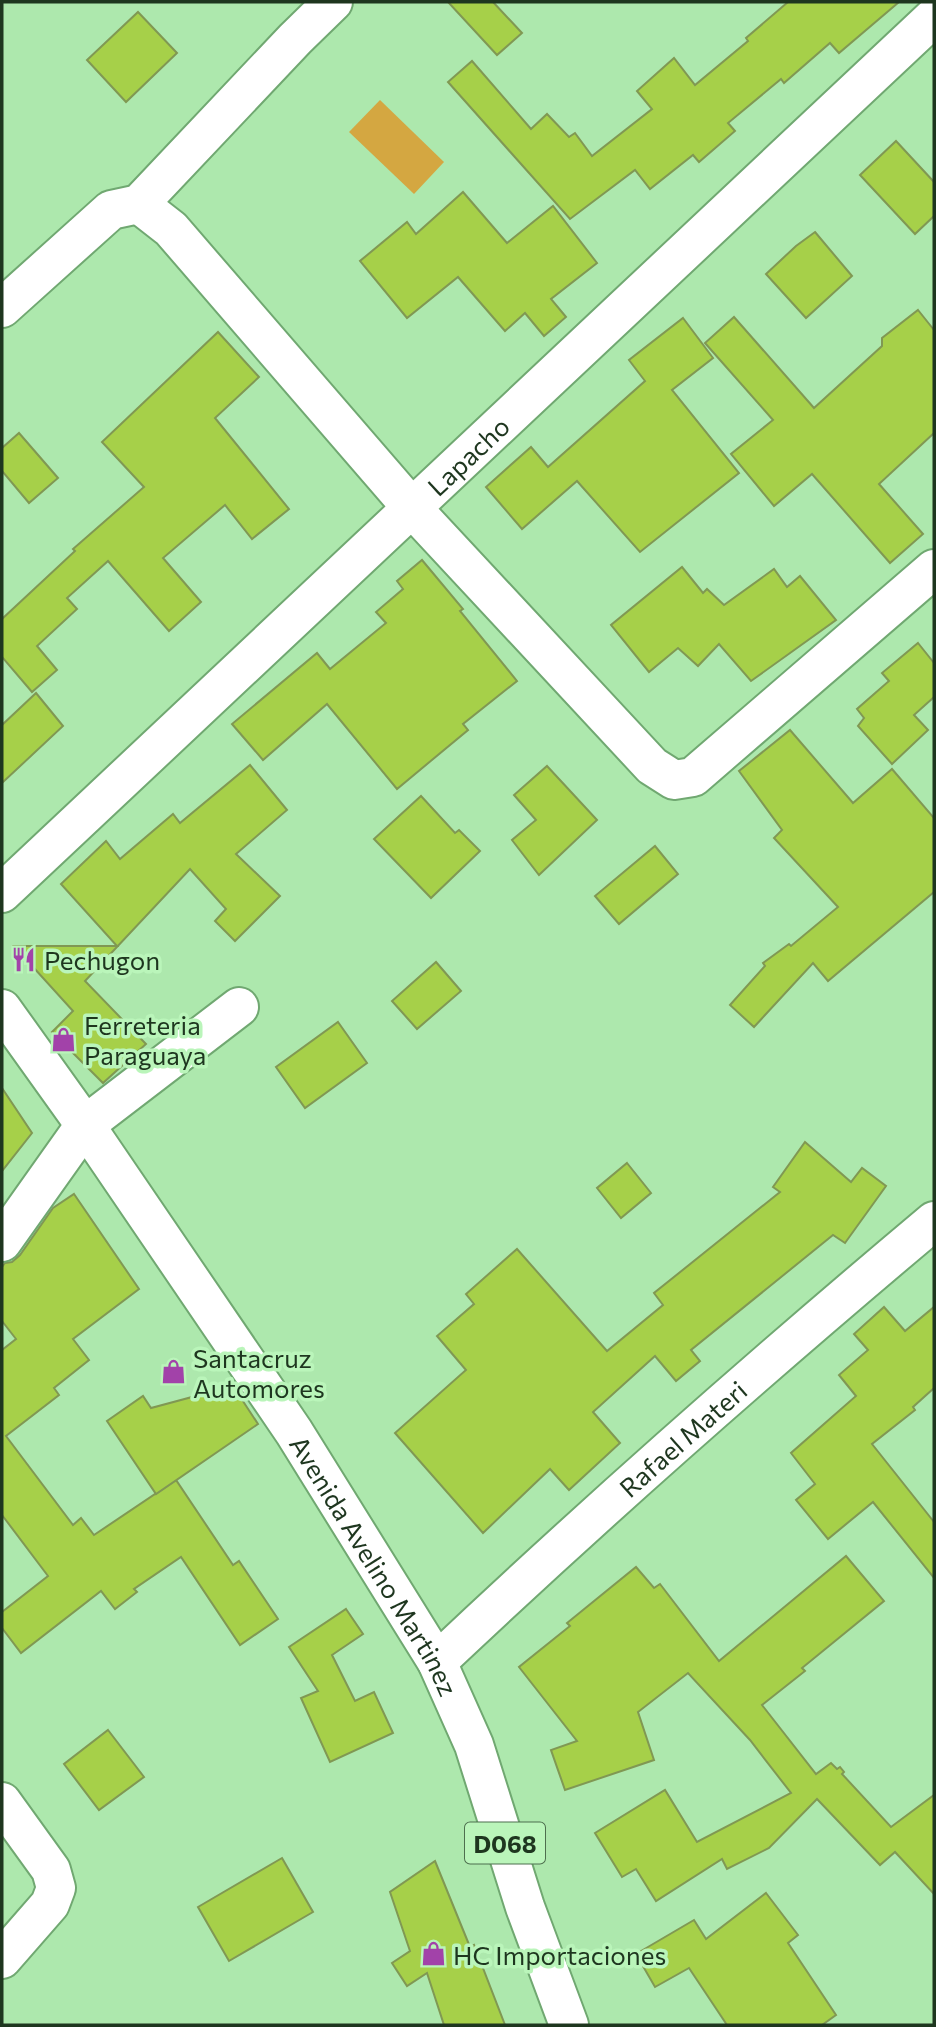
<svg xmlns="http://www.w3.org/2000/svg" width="936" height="2027" viewBox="0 0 936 2027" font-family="Commissioner,sans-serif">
<rect width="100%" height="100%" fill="#ade8ad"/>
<path fill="#d4a741" d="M 380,100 L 444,162 L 414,194 L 349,132 Z"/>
<g fill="#a6d049" stroke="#809853" stroke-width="2">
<path d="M 448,2 L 493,2 L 522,33 L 497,55 Z"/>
<path d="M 788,2 L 899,2 L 839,53 L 830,43 L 784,83 L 781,79 L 728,123 L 735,131 L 699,162 L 693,155 L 650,189 L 635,170 L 570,219 L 448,82 L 472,61 L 531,129 L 547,114 L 569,137 L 575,133 L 592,156 L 652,109 L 637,91 L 674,58 L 695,85 L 748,41 L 746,38 Z"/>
<path d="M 138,12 L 177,53 L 126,102 L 87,60 Z"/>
<path d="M 896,141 L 934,182 L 934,216 L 915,234 L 860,175 Z"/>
<path d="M 463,192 L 507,243 L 553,206 L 597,263 L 551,299 L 566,317 L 544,336 L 525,313 L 505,331 L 458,277 L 407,318 L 360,261 L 407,222 L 416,234 Z"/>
<path d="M 815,232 L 852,276 L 806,318 L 766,274 L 796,246 Z"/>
<path d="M 918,310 L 934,330 L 934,433 L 879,484 L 923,534 L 890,563 L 812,474 L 774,506 L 731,454 L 773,420 L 705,343 L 734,317 L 814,408 L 882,346 L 882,338 Z"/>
<path d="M 683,318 L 713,358 L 672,390 L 739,473 L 640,552 L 577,481 L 522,529 L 486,487 L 531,447 L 548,467 L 645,381 L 629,360 Z"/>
<path d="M 218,332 L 259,377 L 215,418 L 289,509 L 252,539 L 225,505 L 163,558 L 201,602 L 169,631 L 108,561 L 67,598 L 77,609 L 37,646 L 57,670 L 32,692 L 2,657 L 2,619 L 75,551 L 73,549 L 144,487 L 102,442 Z"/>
<path d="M 19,433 L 58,478 L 29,503 L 2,471 L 2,448 Z"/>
<path d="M 422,560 L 463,609 L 460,611 L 517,681 L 463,724 L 468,730 L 397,789 L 327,704 L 263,760 L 232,724 L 317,653 L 330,669 L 386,623 L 376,612 L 403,589 L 397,581 Z"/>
<path d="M 682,567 L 703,593 L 707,589 L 724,605 L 774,569 L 787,587 L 800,576 L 836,620 L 751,681 L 719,644 L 698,666 L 678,648 L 649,672 L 611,625 Z"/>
<path d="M 918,643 L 934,663 L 934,697 L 914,715 L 928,730 L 892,764 L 858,726 L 864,718 L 857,709 L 889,681 L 882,673 Z"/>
<path d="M 36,693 L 63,726 L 2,783 L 2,725 Z"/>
<path d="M 790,730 L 853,803 L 892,769 L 934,818 L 934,892 L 828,981 L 813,963 L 754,1027 L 730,1005 L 765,966 L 763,963 L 789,944 L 791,946 L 838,907 L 774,838 L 782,830 L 739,771 Z"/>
<path d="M 250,765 L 287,810 L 236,854 L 280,896 L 235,941 L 215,921 L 226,909 L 190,869 L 85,981 L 146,1044 L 103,1083 L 52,1032 L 73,1011 L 14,946 L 117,946 L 61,884 L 106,841 L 120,859 L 173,814 L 180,823 Z"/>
<path d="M 547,766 L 597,820 L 539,875 L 512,840 L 536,820 L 514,795 Z"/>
<path d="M 421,796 L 455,833 L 459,830 L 480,851 L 431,898 L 374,839 Z"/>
<path d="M 655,846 L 678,874 L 619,924 L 595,896 Z"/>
<path d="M 436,962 L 461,991 L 417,1029 L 392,1001 Z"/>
<path d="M 338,1022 L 367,1063 L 305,1108 L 276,1067 Z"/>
<path d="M 2,1088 L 32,1133 L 2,1171 Z"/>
<path d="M 805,1142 L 851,1182 L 862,1168 L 886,1186 L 845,1243 L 833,1235 L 691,1350 L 700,1361 L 676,1381 L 655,1356 L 593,1412 L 620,1443 L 569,1490 L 550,1469 L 483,1533 L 395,1433 L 466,1370 L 437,1336 L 474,1304 L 466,1294 L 517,1249 L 607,1351 L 663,1305 L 654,1293 L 780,1192 L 773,1187 Z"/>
<path d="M 627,1163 L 651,1193 L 621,1218 L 597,1188 Z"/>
<path d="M 74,1194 L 139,1289 L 73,1339 L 89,1360 L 54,1388 L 59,1395 L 6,1436 L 73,1525 L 81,1518 L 94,1535 L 176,1480 L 233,1565 L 239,1561 L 278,1619 L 240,1645 L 181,1557 L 134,1589 L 137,1592 L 115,1609 L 101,1591 L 21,1653 L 2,1628 L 2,1612 L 48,1576 L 2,1515 L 2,1350 L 16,1339 L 2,1321 L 2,1267 L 5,1263 L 12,1262 L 20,1255 L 53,1208 Z"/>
<path d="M 884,1307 L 905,1331 L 934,1307 L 934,1388 L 913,1407 L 915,1410 L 872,1444 L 934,1522 L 934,1578 L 873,1502 L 828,1539 L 796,1500 L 815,1484 L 791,1453 L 856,1396 L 839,1375 L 868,1350 L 854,1334 Z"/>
<path d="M 233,1386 L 258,1424 L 156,1494 L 107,1421 L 143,1396 L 151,1408 Z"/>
<path d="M 846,1556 L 884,1601 L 802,1668 L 805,1671 L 762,1705 L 816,1774 L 831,1763 L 837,1769 L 840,1767 L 844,1772 L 842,1774 L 891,1827 L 934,1795 L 934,1894 L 895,1852 L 880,1865 L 817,1799 L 769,1848 L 727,1869 L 722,1859 L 656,1901 L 636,1869 L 622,1877 L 595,1833 L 665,1790 L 697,1842 L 791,1793 L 750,1740 L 688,1673 L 638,1712 L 654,1760 L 565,1790 L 551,1750 L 577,1741 L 519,1667 L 570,1626 L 567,1623 L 636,1567 L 654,1588 L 660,1584 L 719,1661 Z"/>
<path d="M 346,1609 L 363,1634 L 332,1655 L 355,1701 L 374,1692 L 393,1733 L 330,1762 L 301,1698 L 318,1691 L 289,1647 Z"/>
<path d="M 108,1730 L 144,1777 L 99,1810 L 64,1764 Z"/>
<path d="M 282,1858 L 313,1912 L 229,1961 L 198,1907 Z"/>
<path d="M 435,1861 L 470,1947 L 474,1945 L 505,2025 L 444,2025 L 427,1973 L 407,1986 L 392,1963 L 410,1951 L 390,1892 Z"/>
<path d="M 766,1893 L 798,1935 L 788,1943 L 836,2015 L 822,2025 L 727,2025 L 689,1968 L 655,1987 L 636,1954 L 694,1920 L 706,1939 Z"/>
</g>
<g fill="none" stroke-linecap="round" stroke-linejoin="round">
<defs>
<g id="minor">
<path d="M 139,204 L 171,229 L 412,508 L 652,766 L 674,780 L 693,777 L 934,569"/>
<path d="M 2,308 L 111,210 L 139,204 L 295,39 L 333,2"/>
<path id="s1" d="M 2,893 L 934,17"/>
<path d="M 2,1242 L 85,1125 L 239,1007"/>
<path d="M 2,1802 L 51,1870 L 56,1888 L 50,1904 L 2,1959"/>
</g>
<g id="major">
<path id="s2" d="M 2,1009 L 85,1125 L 294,1432 L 437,1662 L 474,1745 L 525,1907 L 569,2025"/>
<path id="s3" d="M 437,1662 C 598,1510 765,1363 934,1221"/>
</g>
</defs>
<use href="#minor" stroke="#70a871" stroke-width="42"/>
<use href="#major" stroke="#70a871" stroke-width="42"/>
<use href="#minor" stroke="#fff" stroke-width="38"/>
<use href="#major" stroke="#fff" stroke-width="38"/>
</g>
<defs>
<symbol id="restaurant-bare" viewBox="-9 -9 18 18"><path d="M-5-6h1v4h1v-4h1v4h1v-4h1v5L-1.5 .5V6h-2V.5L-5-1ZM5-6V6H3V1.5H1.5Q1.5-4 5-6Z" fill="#a242a9" stroke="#baf5ba" stroke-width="2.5" paint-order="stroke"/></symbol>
<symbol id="shop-bare" viewBox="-9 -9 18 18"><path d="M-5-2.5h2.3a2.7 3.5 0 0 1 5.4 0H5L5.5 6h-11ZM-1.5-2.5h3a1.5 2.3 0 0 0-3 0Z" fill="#a242a9" stroke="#baf5ba" stroke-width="2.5" paint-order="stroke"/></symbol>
</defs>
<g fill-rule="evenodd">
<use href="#restaurant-bare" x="6" y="942" width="35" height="35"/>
<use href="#shop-bare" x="46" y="1022" width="35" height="35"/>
<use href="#shop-bare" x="156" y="1354" width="35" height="35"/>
<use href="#shop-bare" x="416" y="1936" width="35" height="35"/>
</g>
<g text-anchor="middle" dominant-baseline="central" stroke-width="7" stroke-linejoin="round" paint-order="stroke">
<rect fill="#baf5ba" stroke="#4d6f4e" stroke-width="2" x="465" y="1822.5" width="80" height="41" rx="5"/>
<g font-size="24" font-weight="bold" fill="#1e361f">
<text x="505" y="1843">D068</text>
</g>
<g font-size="26" fill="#1e361f" stroke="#baf5ba">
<text stroke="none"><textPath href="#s1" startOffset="639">Lapacho</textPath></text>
<text stroke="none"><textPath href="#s3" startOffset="332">Rafael Materi</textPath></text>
<text stroke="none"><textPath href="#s2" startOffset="670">Avenida Avelino Martinez</textPath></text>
</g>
<g font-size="26" fill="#1e361f" stroke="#baf5ba" text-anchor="start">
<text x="44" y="959">Pechugon</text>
<text x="84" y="1024">Ferreteria<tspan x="84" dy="30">Paraguaya</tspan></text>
<text x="193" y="1357">Santacruz<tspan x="193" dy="30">Automores</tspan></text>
<text x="453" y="1954">HC Importaciones</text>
</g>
</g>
<rect width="936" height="2027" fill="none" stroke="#1e361f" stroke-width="7"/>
</svg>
